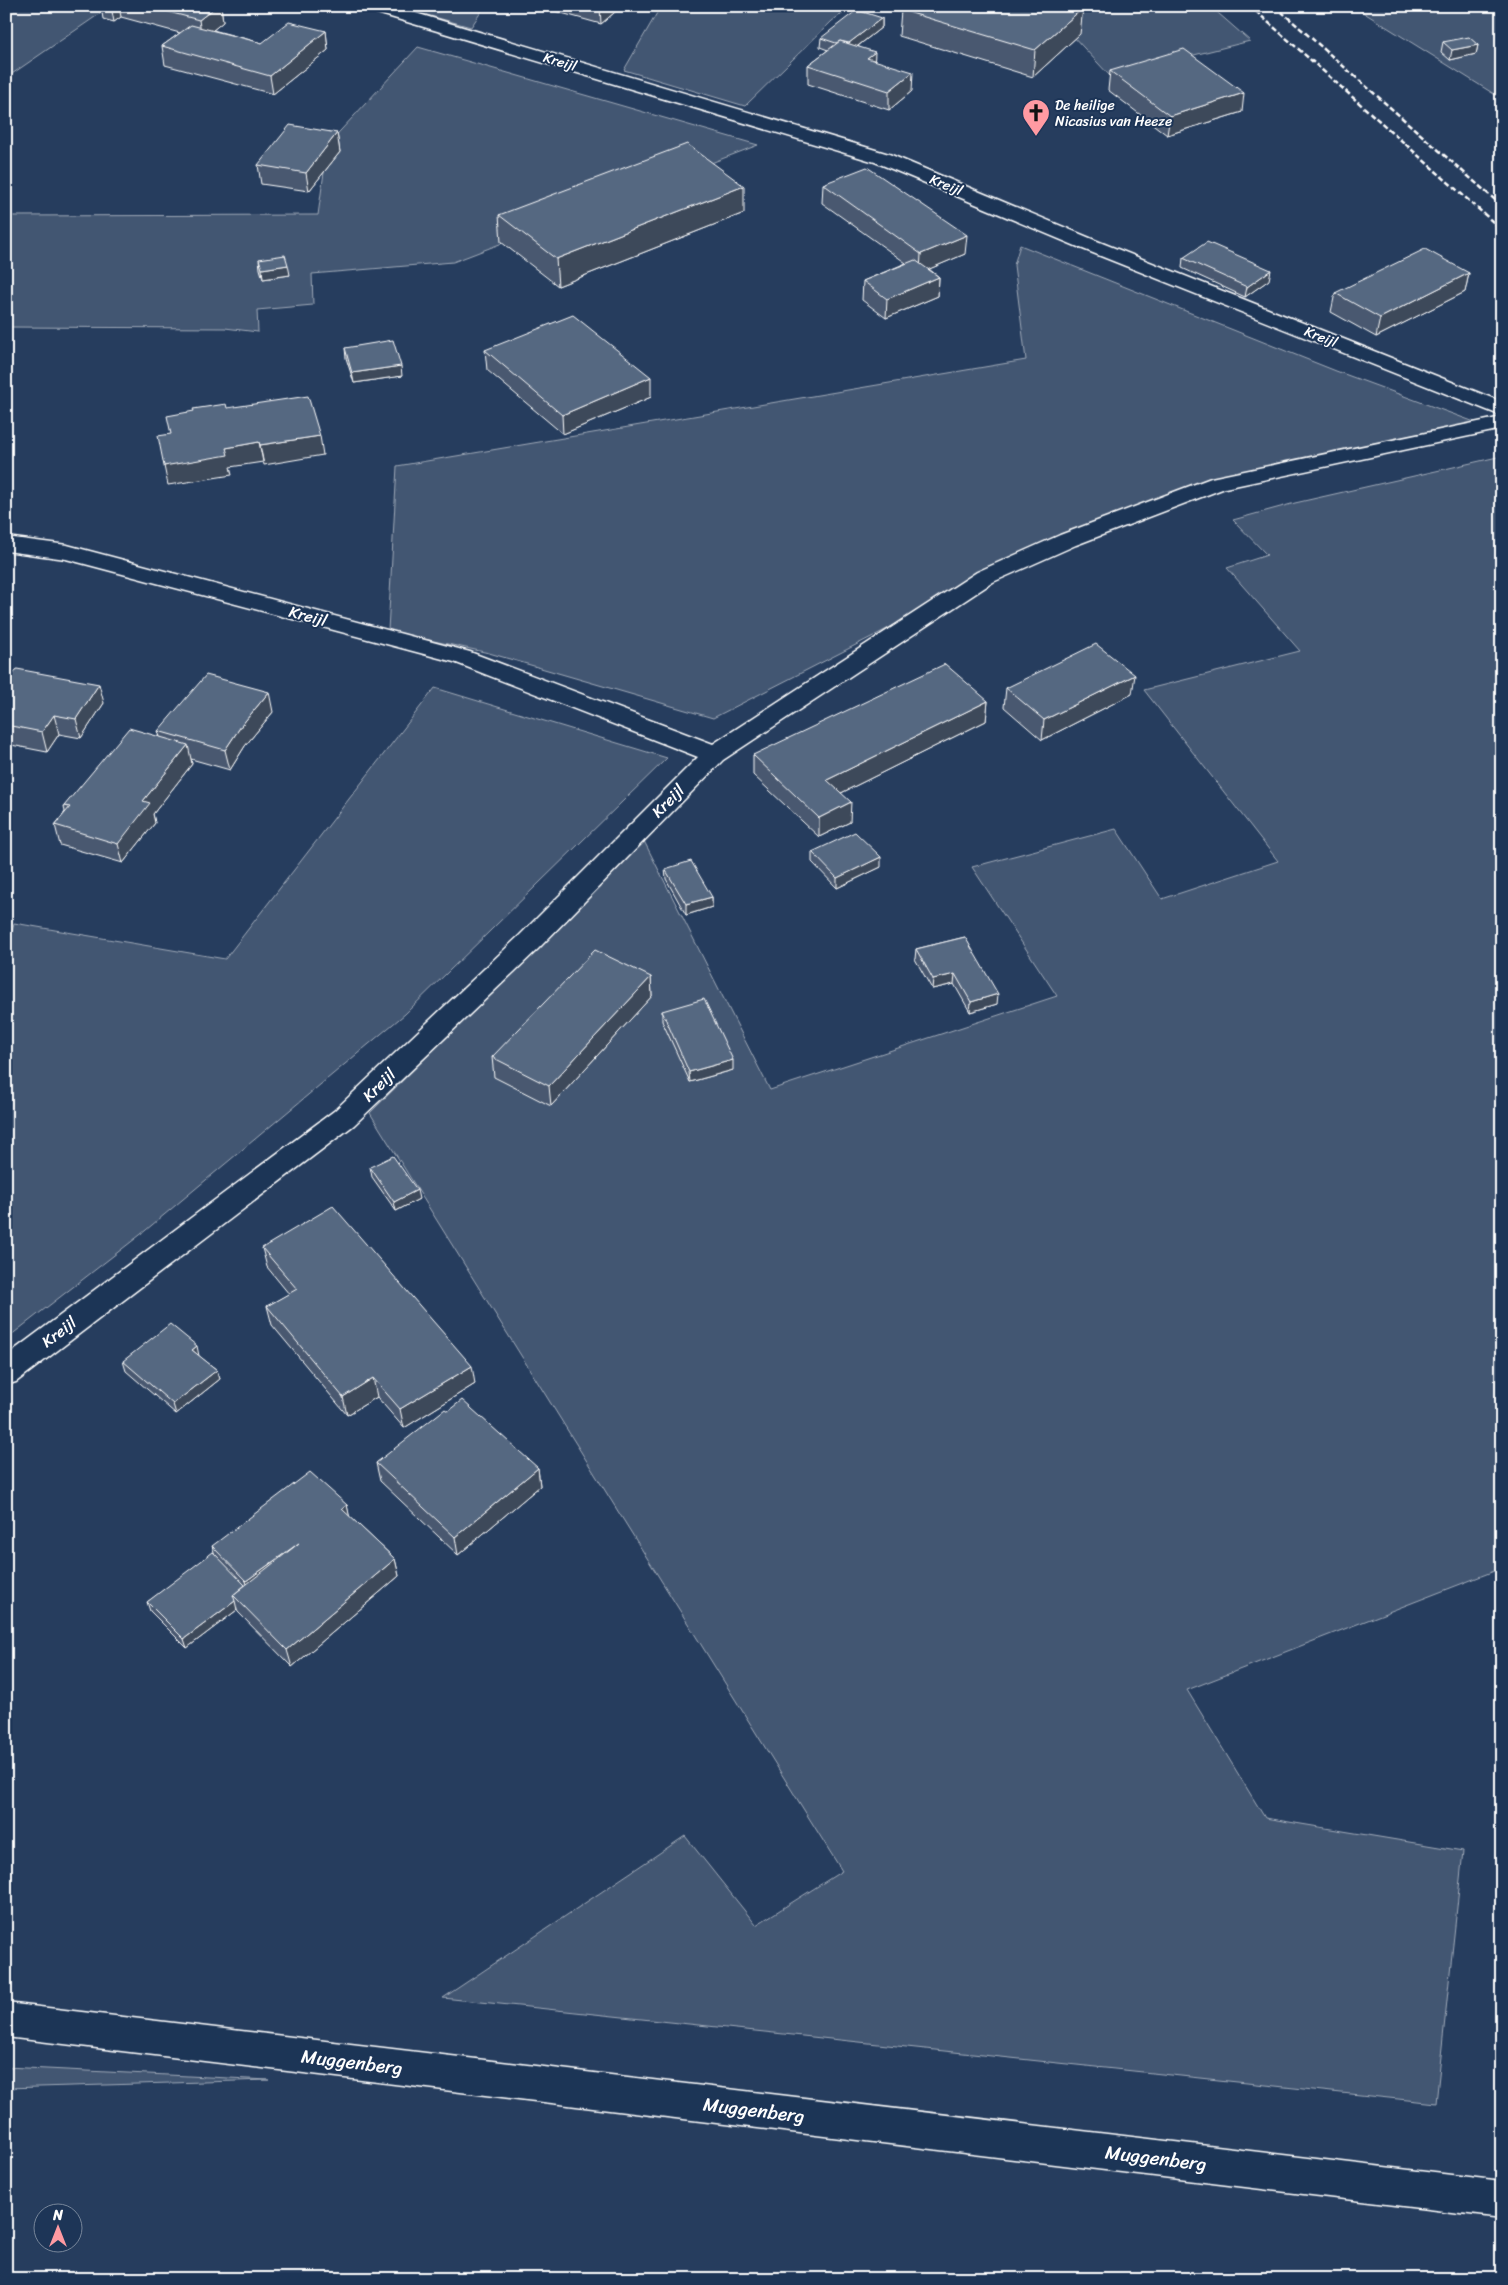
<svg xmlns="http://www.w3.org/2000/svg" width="1508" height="2285" viewBox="0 0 1508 2285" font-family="Sriracha,sans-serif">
<rect width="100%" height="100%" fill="#263d5e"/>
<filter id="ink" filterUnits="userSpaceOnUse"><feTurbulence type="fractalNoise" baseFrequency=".02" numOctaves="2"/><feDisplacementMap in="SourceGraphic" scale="10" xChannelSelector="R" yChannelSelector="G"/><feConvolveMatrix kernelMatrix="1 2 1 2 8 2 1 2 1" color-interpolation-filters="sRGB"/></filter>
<g filter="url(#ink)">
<g fill="#425672" stroke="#a0aab8">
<path d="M 6,6 L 111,6 L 6,78 Z"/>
<path d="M 394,6 L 485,6 L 471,27 Z"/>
<path d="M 661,6 L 852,6 L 832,21 L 745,106 L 624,70 Z"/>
<path d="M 985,6 L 1210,6 L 1250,41 L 1110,76 L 1071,34 Z"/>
<path d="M 1353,6 L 1502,6 L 1502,99 Z"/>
<path d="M 418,47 L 758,145 L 453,262 L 312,274 L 313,305 L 257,310 L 258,332 L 225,328 L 6,327 L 6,216 L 318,215 L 328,144 Z"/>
<path d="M 1020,245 L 1336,371 L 1480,424 L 1104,518 L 713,718 L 489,653 L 388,631 L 397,466 L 1026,360 L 1014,265 Z"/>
<path d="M 1502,456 L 1502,1568 L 1187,1690 L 1265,1818 L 1463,1851 L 1436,2103 L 443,1998 L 685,1836 L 756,1925 L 842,1871 L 370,1113 L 644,841 L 770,1090 L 1057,996 L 972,867 L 1116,829 L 1162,899 L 1278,861 L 1144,690 L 1300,651 L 1227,568 L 1267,555 L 1233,520 L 1295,503 Z"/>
<path d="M 435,688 L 667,758 L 405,1014 L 140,1235 L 6,1339 L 6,957 L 14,923 L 225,959 Z"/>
<path d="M 6,2067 L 269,2080 L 6,2088 Z"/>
</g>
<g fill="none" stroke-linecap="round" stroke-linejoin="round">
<defs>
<g id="minor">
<path d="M 365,6 L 392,6 L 889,154 L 1097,241 L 1502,402 L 1502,416 L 1083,249 L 875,162 L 367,10 Z"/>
<path d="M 1502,417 L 1502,429 L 1225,488 L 1076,545 L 993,582 L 723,760 L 538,949 L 354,1125 L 16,1382 L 6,1385 L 6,1356 L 334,1111 L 520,935 L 698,757 L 454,662 L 66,559 L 6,551 L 6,537 L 67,545 L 470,652 L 713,744 L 977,572 L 1060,535 L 1211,478 Z"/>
</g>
<path id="secondary" d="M 6,2003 L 1502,2181 L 1502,2218 L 6,2037 Z"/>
</defs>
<use href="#minor" stroke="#fff" stroke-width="3"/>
<use href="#secondary" stroke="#fff" stroke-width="3"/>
<use href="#minor" fill="#1d3557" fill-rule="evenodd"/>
<use href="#secondary" fill="#1d3557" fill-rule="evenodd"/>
<g stroke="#fff" stroke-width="2.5" stroke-dasharray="5.5 2.5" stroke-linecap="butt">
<path d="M 1250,6 L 1502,230"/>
<path d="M 1275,6 L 1502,206"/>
</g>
</g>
<g fill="#49596f" stroke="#fff">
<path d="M 101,6 L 221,6 L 223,22 L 213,30 L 262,43 L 326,31 L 328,50 L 273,94 L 165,65 L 162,46 L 180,33 L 121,17 L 114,22 L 103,19 Z"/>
<path d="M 547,6 L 622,6 L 601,24 L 547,9 Z"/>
<path d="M 901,10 L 1080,34 L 1033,77 L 899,36 Z"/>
<path d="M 882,18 L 882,27 L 858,46 L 912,91 L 889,110 L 808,84 L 808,65 L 828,50 L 820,47 L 821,38 Z"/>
<path d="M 1443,42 L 1478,45 L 1476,54 L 1450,60 L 1441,52 Z"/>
<path d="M 1110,71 L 1242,112 L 1167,135 L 1108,90 Z"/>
<path d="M 337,133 L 340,152 L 309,191 L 261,184 L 258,165 Z"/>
<path d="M 823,184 L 965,254 L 929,269 L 939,277 L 938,296 L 886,318 L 862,300 L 863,281 L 906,263 L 822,203 Z"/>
<path d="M 744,213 L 558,286 L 501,242 L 499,215 Z"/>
<path d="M 1183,258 L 1269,280 L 1245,297 L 1182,268 Z"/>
<path d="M 259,259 L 290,275 L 263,279 L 260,269 Z"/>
<path d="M 1469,273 L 1465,292 L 1376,337 L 1331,312 L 1335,293 Z"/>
<path d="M 345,348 L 402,376 L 354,383 L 346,358 Z"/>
<path d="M 485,350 L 651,397 L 563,434 L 487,370 Z"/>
<path d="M 6,684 L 104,703 L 81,738 L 59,734 L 47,752 L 6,744 Z"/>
<path d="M 1006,688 L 1132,694 L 1042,740 L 1004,707 Z"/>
<path d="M 988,701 L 986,721 L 841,793 L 850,822 L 819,837 L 753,775 L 753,755 Z"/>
<path d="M 273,712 L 245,746 L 230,770 L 191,759 L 192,764 L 153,814 L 155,823 L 123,863 L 60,845 L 55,825 L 65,812 L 64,806 L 160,737 L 158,731 Z"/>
<path d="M 812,852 L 881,867 L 837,888 L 812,862 Z"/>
<path d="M 665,869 L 712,897 L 712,907 L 686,915 L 666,879 Z"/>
<path d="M 965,937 L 997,1004 L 970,1012 L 954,984 L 932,989 L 915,959 L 916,949 Z"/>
<path d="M 651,977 L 652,996 L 551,1106 L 494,1077 L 492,1057 Z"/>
<path d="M 662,1011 L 733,1070 L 690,1082 L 662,1021 Z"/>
<path d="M 370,1167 L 419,1199 L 396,1211 L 372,1177 Z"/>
<path d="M 262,1248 L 475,1384 L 404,1428 L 377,1397 L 347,1415 L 272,1325 L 267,1306 L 289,1294 L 267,1267 Z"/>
<path d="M 199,1356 L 217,1370 L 220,1379 L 176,1414 L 126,1371 L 123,1361 Z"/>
<path d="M 448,1411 L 538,1468 L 540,1486 L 458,1555 L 380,1481 L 376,1463 Z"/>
<path d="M 347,1505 L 349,1516 L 395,1559 L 399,1576 L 292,1667 L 238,1612 L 237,1610 L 187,1648 L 150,1611 L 147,1602 L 215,1555 L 212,1546 Z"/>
</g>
<g fill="#3c485a" stroke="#fff">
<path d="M 111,6 L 119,6 L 121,17 L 114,22 Z"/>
<path d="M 217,6 L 221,6 L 223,22 L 202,39 L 199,20 Z"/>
<path d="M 600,6 L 622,6 L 601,24 Z"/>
<path d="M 1083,8 L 1080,34 L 1033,77 L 1035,50 Z"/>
<path d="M 882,18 L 882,27 L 845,56 L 845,46 Z"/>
<path d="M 326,31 L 328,50 L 273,94 L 270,76 Z"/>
<path d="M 1478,45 L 1476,54 L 1450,60 L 1452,50 Z"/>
<path d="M 875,52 L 874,70 L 867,58 Z"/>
<path d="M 913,72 L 912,91 L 889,110 L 889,91 Z"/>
<path d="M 1244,93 L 1242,112 L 1167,135 L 1170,116 Z"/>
<path d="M 337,133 L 340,152 L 309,191 L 306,173 Z"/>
<path d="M 744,186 L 744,213 L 558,286 L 556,259 Z"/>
<path d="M 967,235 L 965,254 L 920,273 L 921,254 Z"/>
<path d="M 288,265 L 290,275 L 263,279 L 262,269 Z"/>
<path d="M 1271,270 L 1269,280 L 1245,297 L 1247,287 Z"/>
<path d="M 1469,273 L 1465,292 L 1376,337 L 1380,318 Z"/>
<path d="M 939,277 L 938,296 L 886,318 L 887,299 Z"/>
<path d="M 401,366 L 402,376 L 354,383 L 352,373 Z"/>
<path d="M 651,377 L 651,397 L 563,434 L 562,415 Z"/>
<path d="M 320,436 L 323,455 L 264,465 L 260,445 Z"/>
<path d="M 259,442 L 263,462 L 230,467 L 232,475 L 168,485 L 164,466 L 226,448 Z"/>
<path d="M 1135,675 L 1132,694 L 1042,740 L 1044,720 Z"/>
<path d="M 99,684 L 104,703 L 81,738 L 76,719 Z"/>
<path d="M 269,692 L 273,712 L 245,746 L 230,770 L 225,750 L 241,726 Z"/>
<path d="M 988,701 L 986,721 L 827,800 L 827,780 Z"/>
<path d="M 54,715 L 59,734 L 47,752 L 42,732 Z"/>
<path d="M 188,745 L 192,764 L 153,814 L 155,823 L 123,863 L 118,844 L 143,801 Z"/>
<path d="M 851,802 L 850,822 L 819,837 L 819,818 Z"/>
<path d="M 881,857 L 881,867 L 837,888 L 837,878 Z"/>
<path d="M 712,897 L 712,907 L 686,915 L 686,904 Z"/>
<path d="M 955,974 L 954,984 L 932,989 L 933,979 Z"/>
<path d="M 651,977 L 652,996 L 551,1106 L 549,1086 Z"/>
<path d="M 998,994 L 997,1004 L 970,1012 L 971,1002 Z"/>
<path d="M 733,1060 L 733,1070 L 690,1082 L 689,1072 Z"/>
<path d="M 417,1190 L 419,1199 L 396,1211 L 394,1202 Z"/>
<path d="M 197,1346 L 199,1356 L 192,1350 Z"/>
<path d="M 472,1366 L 475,1384 L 404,1428 L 400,1409 Z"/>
<path d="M 217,1370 L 220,1379 L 176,1414 L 173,1404 Z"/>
<path d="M 373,1378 L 377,1397 L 347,1415 L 343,1397 Z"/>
<path d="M 538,1468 L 540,1486 L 458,1555 L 455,1537 Z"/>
<path d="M 347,1505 L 351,1523 L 342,1509 Z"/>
<path d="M 299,1543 L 249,1590 L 246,1581 Z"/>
<path d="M 395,1559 L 399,1576 L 292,1667 L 287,1650 Z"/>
<path d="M 235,1601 L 237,1610 L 187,1648 L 184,1639 Z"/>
</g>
<g fill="#556781" stroke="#fff">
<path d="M 146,6 L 217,6 L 199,20 Z"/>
<path d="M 905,6 L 1078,6 L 1083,8 L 1035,50 L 901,10 Z"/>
<path d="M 857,10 L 882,18 L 849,43 L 840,41 L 836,43 L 821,38 Z"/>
<path d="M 289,22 L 326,31 L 270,76 L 162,46 L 191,25 L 262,43 Z"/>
<path d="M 1469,37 L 1478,45 L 1452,50 L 1443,42 Z"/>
<path d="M 840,41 L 875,52 L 867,58 L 913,72 L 889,91 L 808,65 Z"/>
<path d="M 1184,49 L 1244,93 L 1170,116 L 1110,71 Z"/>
<path d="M 290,125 L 337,133 L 306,173 L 258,165 Z"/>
<path d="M 687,144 L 744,186 L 556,259 L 499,215 Z"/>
<path d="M 867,167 L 967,235 L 921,254 L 823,184 Z"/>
<path d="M 1207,242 L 1271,270 L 1247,287 L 1183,258 Z"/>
<path d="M 1425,249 L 1469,273 L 1380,318 L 1335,293 Z"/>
<path d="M 285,255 L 288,265 L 262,269 L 259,259 Z"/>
<path d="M 915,260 L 939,277 L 887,299 L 863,281 Z"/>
<path d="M 573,315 L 651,377 L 562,415 L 485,350 Z"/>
<path d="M 393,340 L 401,366 L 352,373 L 345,348 Z"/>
<path d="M 308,396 L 320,436 L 260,445 L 259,442 L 226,448 L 228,455 L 164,466 L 158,436 L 171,434 L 167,416 L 194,411 L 193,409 L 226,404 L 227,408 Z"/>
<path d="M 1096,644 L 1135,675 L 1044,720 L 1006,688 Z"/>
<path d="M 945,664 L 988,701 L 827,780 L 851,802 L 819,818 L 753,755 Z"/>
<path d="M 17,669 L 99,684 L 76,719 L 54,715 L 42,732 L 6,725 L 6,710 L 9,706 L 6,706 L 6,684 Z"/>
<path d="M 206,675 L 269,692 L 241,726 L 225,750 L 158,731 Z"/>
<path d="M 129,728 L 188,745 L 143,801 L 150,803 L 118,844 L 55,825 L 70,807 L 64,806 Z"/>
<path d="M 855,832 L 881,857 L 837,878 L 812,852 Z"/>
<path d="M 691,861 L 712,897 L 686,904 L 665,869 Z"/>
<path d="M 965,937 L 998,994 L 971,1002 L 955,974 L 933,979 L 916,949 Z"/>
<path d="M 595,950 L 651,977 L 549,1086 L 492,1057 Z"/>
<path d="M 704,999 L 733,1060 L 689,1072 L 662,1011 Z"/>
<path d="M 393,1156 L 417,1190 L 394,1202 L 370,1167 Z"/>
<path d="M 333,1206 L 472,1366 L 400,1409 L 373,1378 L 343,1397 L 267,1306 L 297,1289 L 262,1248 Z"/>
<path d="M 170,1324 L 197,1346 L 192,1350 L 217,1370 L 173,1404 L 123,1361 Z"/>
<path d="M 462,1400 L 538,1468 L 455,1537 L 376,1463 L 445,1409 L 448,1411 Z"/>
<path d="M 310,1472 L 347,1505 L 342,1509 L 395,1559 L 287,1650 L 233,1595 L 299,1543 L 246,1581 L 212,1546 Z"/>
<path d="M 213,1552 L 245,1585 L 233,1595 L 235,1601 L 184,1639 L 147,1602 Z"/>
</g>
</g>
<defs>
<symbol id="church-pin" viewBox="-11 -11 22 30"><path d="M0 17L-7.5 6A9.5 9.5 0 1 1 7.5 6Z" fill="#ff9aa2" stroke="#1d3557"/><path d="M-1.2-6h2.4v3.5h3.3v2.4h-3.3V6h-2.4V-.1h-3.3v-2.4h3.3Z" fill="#111"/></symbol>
</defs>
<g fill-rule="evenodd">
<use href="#church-pin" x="1020" y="97" width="32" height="43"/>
</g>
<g text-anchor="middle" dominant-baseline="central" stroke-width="4" stroke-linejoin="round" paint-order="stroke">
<g font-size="14" fill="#fff" stroke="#1d3557">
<text transform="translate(560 62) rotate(17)">Kreijl</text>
<text transform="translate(946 185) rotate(23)">Kreijl</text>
<text transform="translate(1321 337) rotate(22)">Kreijl</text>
</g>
<g font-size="14" fill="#fff" stroke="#1d3557" text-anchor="start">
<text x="1055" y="105">De heilige<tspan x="1055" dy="16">Nicasius van Heeze</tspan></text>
</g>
<g font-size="16" fill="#fff" stroke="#1d3557">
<text transform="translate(308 616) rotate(15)">Kreijl</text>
<text transform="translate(668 801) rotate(-45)">Kreijl</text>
<text transform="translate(379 1085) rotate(-44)">Kreijl</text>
<text transform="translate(59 1332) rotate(-37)">Kreijl</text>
</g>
<g font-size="19" fill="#fff" stroke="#1d3557">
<text transform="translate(352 2062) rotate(7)">Muggenberg</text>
<text transform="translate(754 2110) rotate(7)">Muggenberg</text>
<text transform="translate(1156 2158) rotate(7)">Muggenberg</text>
</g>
</g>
<rect width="1508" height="2285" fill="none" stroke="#1d3557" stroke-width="25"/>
<rect x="12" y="12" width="1483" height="2260" fill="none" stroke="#fff" stroke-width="2" filter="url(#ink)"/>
<g transform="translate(58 2228)"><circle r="24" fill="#1d3557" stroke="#77869a"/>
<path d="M0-4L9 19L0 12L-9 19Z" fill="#ff9aa2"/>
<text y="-8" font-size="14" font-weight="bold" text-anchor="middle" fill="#ffffff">N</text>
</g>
</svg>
